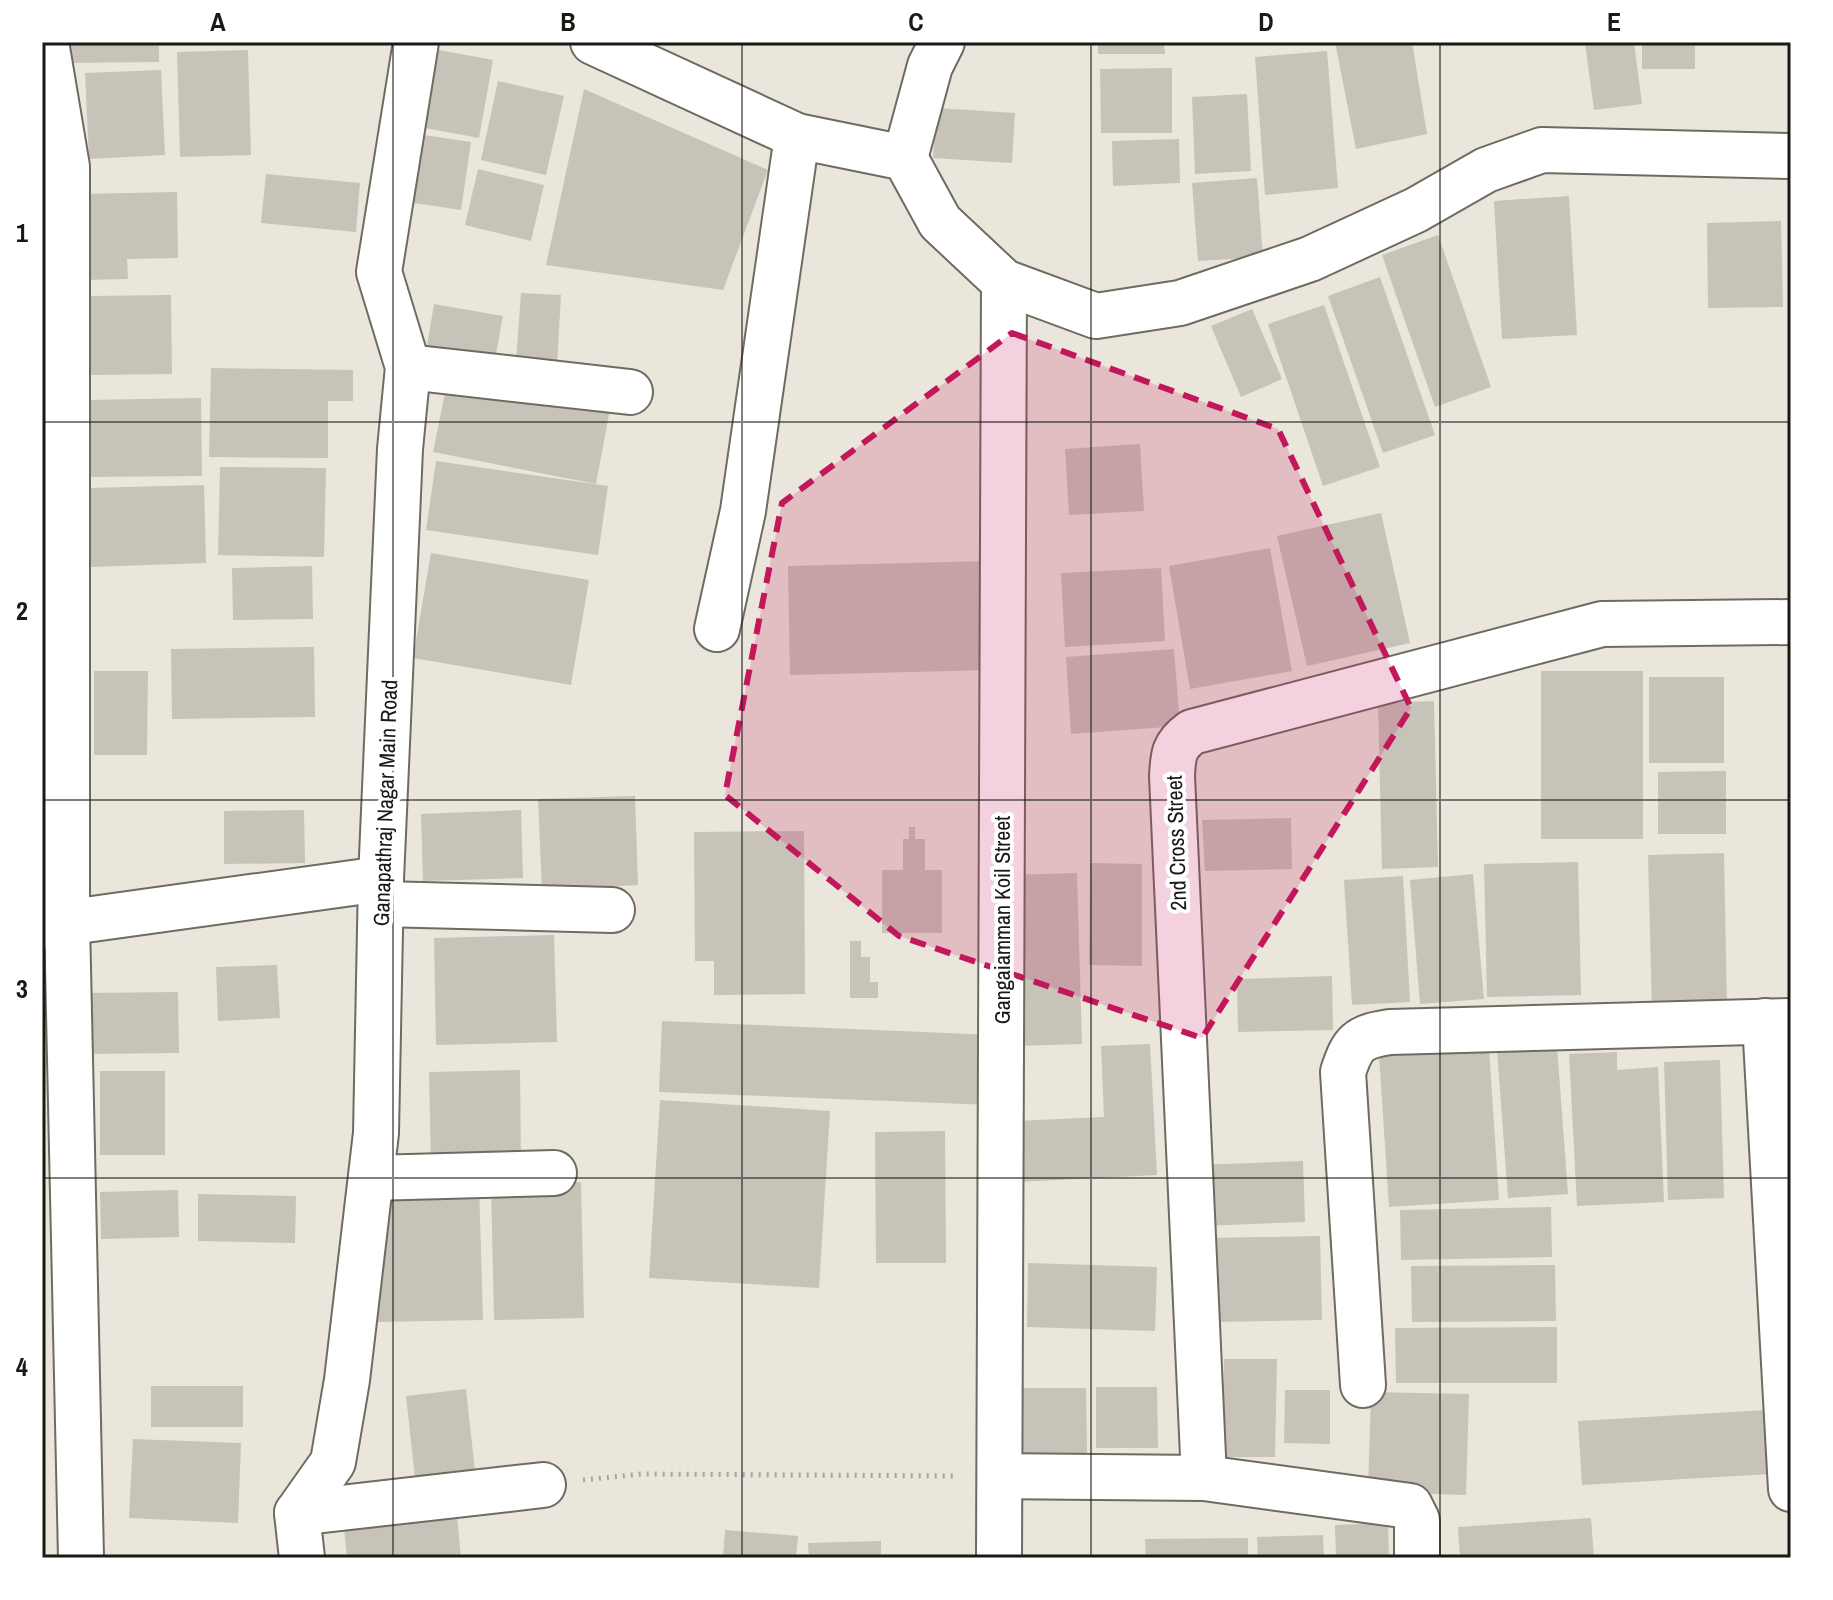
<svg xmlns="http://www.w3.org/2000/svg" width="1833" height="1600" viewBox="0 0 1833 1600" font-family="'Archivo Narrow',sans-serif">
<rect width="100%" height="100%" fill="#eae6db"/>
<g fill="#c7c3b9">
<path d="M 63,42 L 159,42 L 159,62 L 63,63 Z"/>
<path d="M 1098,42 L 1164,42 L 1165,54 L 1098,54 Z"/>
<path d="M 1335,42 L 1412,42 L 1427,134 L 1356,149 Z"/>
<path d="M 1634,42 L 1642,104 L 1594,110 L 1585,43 Z"/>
<rect x="1642" y="42" width="53" height="27"/>
<path d="M 428,48 L 493,60 L 479,138 L 414,126 Z"/>
<path d="M 248,50 L 251,155 L 180,157 L 177,52 Z"/>
<path d="M 1327,51 L 1338,188 L 1265,195 L 1255,57 Z"/>
<path d="M 1172,68 L 1172,133 L 1101,133 L 1100,69 Z"/>
<path d="M 161,70 L 165,155 L 89,159 L 85,73 Z"/>
<path d="M 498,81 L 564,96 L 546,175 L 481,160 Z"/>
<path d="M 584,89 L 768,170 L 723,290 L 546,265 Z"/>
<path d="M 1247,94 L 1251,171 L 1195,174 L 1192,97 Z"/>
<path d="M 937,108 L 1015,113 L 1012,163 L 933,158 Z"/>
<path d="M 410,133 L 471,142 L 461,210 L 401,201 Z"/>
<path d="M 1179,139 L 1180,183 L 1113,186 L 1112,141 Z"/>
<path d="M 478,169 L 544,185 L 531,241 L 465,225 Z"/>
<path d="M 266,174 L 360,183 L 356,232 L 261,223 Z"/>
<path d="M 1257,178 L 1263,257 L 1198,261 L 1192,183 Z"/>
<path d="M 177,192 L 178,258 L 127,259 L 128,279 L 81,280 L 79,194 Z"/>
<path d="M 1569,196 L 1577,335 L 1502,339 L 1494,201 Z"/>
<path d="M 1781,221 L 1783,307 L 1708,308 L 1707,223 Z"/>
<path d="M 1438,235 L 1491,387 L 1435,407 L 1382,255 Z"/>
<path d="M 1380,277 L 1435,435 L 1383,453 L 1328,296 Z"/>
<path d="M 521,293 L 561,295 L 557,365 L 516,362 Z"/>
<path d="M 171,295 L 172,374 L 91,375 L 90,296 Z"/>
<path d="M 434,304 L 503,316 L 493,370 L 425,358 Z"/>
<path d="M 1324,305 L 1380,467 L 1323,486 L 1268,324 Z"/>
<path d="M 1252,309 L 1282,379 L 1241,397 L 1211,326 Z"/>
<path d="M 211,368 L 353,370 L 353,401 L 328,401 L 328,458 L 209,457 Z"/>
<path d="M 448,378 L 610,409 L 596,484 L 433,452 Z"/>
<path d="M 201,398 L 202,476 L 86,477 L 85,400 Z"/>
<path d="M 1140,444 L 1144,511 L 1069,515 L 1065,449 Z"/>
<path d="M 436,461 L 608,486 L 598,555 L 426,530 Z"/>
<path d="M 220,467 L 326,468 L 324,557 L 218,555 Z"/>
<path d="M 204,485 L 206,563 L 90,567 L 88,488 Z"/>
<path d="M 1381,513 L 1410,643 L 1307,666 L 1277,536 Z"/>
<path d="M 1270,548 L 1292,671 L 1190,689 L 1169,566 Z"/>
<path d="M 431,553 L 589,580 L 571,685 L 413,658 Z"/>
<path d="M 990,561 L 993,670 L 790,675 L 788,566 Z"/>
<path d="M 312,566 L 313,619 L 233,620 L 232,568 Z"/>
<path d="M 1161,568 L 1165,641 L 1065,647 L 1061,573 Z"/>
<path d="M 314,647 L 315,717 L 172,719 L 171,649 Z"/>
<path d="M 1174,649 L 1180,726 L 1071,734 L 1066,657 Z"/>
<path d="M 94,671 L 148,671 L 147,755 L 94,755 Z"/>
<rect x="1541" y="671" width="102" height="168"/>
<rect x="1649" y="677" width="75" height="86"/>
<path d="M 1434,701 L 1438,867 L 1382,869 L 1378,703 Z"/>
<path d="M 1726,771 L 1726,834 L 1658,834 L 1658,772 Z"/>
<path d="M 635,796 L 638,885 L 542,890 L 538,799 Z"/>
<path d="M 304,810 L 305,863 L 224,864 L 224,811 Z"/>
<path d="M 521,810 L 523,878 L 423,881 L 421,814 Z"/>
<path d="M 1291,818 L 1292,869 L 1205,871 L 1202,820 Z"/>
<path d="M 909,827 L 915,827 L 915,839 L 925,839 L 925,870 L 942,870 L 942,933 L 882,933 L 882,870 L 903,870 L 903,839 L 909,839 Z"/>
<path d="M 804,831 L 805,994 L 714,995 L 714,961 L 695,961 L 694,832 Z"/>
<path d="M 1724,853 L 1727,1009 L 1652,1010 L 1648,855 Z"/>
<path d="M 1578,862 L 1581,995 L 1487,997 L 1484,864 Z"/>
<path d="M 1090,863 L 1142,864 L 1142,966 L 1089,965 Z"/>
<path d="M 1077,873 L 1082,1044 L 1015,1046 L 1009,875 Z"/>
<path d="M 1473,874 L 1484,999 L 1420,1004 L 1410,880 Z"/>
<path d="M 1403,876 L 1410,1002 L 1352,1005 L 1344,880 Z"/>
<path d="M 554,935 L 557,1042 L 436,1045 L 434,938 Z"/>
<path d="M 850,941 L 861,941 L 861,957 L 870,957 L 870,982 L 878,982 L 878,998 L 850,998 Z"/>
<path d="M 277,965 L 280,1018 L 218,1021 L 216,967 Z"/>
<path d="M 1332,976 L 1333,1030 L 1238,1032 L 1237,979 Z"/>
<path d="M 178,992 L 179,1053 L 86,1054 L 86,993 Z"/>
<path d="M 662,1021 L 994,1035 L 991,1105 L 659,1092 Z"/>
<path d="M 1150,1044 L 1157,1175 L 1018,1182 L 1015,1121 L 1104,1117 L 1101,1046 Z"/>
<path d="M 1557,1046 L 1568,1194 L 1508,1198 L 1497,1050 Z"/>
<path d="M 1489,1048 L 1499,1200 L 1389,1207 L 1379,1055 Z"/>
<path d="M 1617,1052 L 1617,1070 L 1658,1067 L 1664,1202 L 1577,1206 L 1569,1054 Z"/>
<path d="M 1720,1060 L 1724,1198 L 1668,1200 L 1664,1062 Z"/>
<path d="M 520,1070 L 521,1163 L 431,1165 L 429,1072 Z"/>
<rect x="100" y="1071" width="65" height="84"/>
<path d="M 660,1100 L 830,1111 L 819,1288 L 649,1278 Z"/>
<path d="M 945,1131 L 946,1263 L 876,1263 L 875,1132 Z"/>
<path d="M 1303,1161 L 1305,1222 L 1200,1226 L 1197,1165 Z"/>
<path d="M 479,1182 L 483,1320 L 377,1322 L 374,1184 Z"/>
<path d="M 581,1182 L 584,1318 L 494,1320 L 491,1184 Z"/>
<path d="M 178,1190 L 179,1237 L 101,1239 L 100,1192 Z"/>
<path d="M 198,1194 L 296,1196 L 295,1243 L 198,1241 Z"/>
<path d="M 1551,1207 L 1552,1257 L 1401,1260 L 1400,1210 Z"/>
<path d="M 1320,1236 L 1322,1320 L 1211,1322 L 1210,1238 Z"/>
<path d="M 1028,1263 L 1157,1267 L 1155,1331 L 1027,1327 Z"/>
<path d="M 1555,1265 L 1556,1321 L 1412,1322 L 1411,1266 Z"/>
<path d="M 1557,1327 L 1557,1383 L 1396,1383 L 1395,1328 Z"/>
<path d="M 1224,1359 L 1277,1359 L 1275,1457 L 1222,1457 Z"/>
<rect x="151" y="1386" width="92" height="41"/>
<path d="M 1096,1387 L 1157,1387 L 1158,1448 L 1096,1448 Z"/>
<path d="M 1010,1388 L 1086,1388 L 1087,1453 L 1011,1454 Z"/>
<path d="M 466,1389 L 475,1471 L 415,1478 L 406,1396 Z"/>
<path d="M 1285,1390 L 1330,1390 L 1330,1444 L 1284,1443 Z"/>
<path d="M 1371,1392 L 1469,1394 L 1466,1495 L 1368,1492 Z"/>
<path d="M 1766,1410 L 1770,1474 L 1582,1485 L 1578,1421 Z"/>
<path d="M 133,1439 L 241,1443 L 238,1523 L 129,1518 Z"/>
<path d="M 457,1516 L 461,1558 L 347,1558 L 344,1527 Z"/>
<path d="M 1591,1518 L 1594,1558 L 1460,1558 L 1458,1527 Z"/>
<path d="M 1388,1523 L 1389,1558 L 1336,1558 L 1335,1525 Z"/>
<path d="M 725,1530 L 798,1536 L 796,1558 L 723,1558 Z"/>
<path d="M 1323,1535 L 1324,1558 L 1258,1558 L 1257,1537 Z"/>
<path d="M 1248,1538 L 1248,1558 L 1146,1558 L 1145,1539 Z"/>
<path d="M 881,1541 L 881,1558 L 809,1558 L 808,1543 Z"/>
</g>
<g fill="none" stroke-linecap="round" stroke-linejoin="round">
<defs>
<g id="minor">
<path d="M 46,42 L 67,167 L 67,922 L 81,1558"/>
<path d="M 593,42 L 797,136 L 905,158 L 940,222 L 1004,282 L 1096,316 L 1180,303 L 1310,259 L 1416,210 L 1486,170 L 1542,150 L 1791,156"/>
<path d="M 905,158 L 930,66 L 942,42"/>
<path d="M 408,367 L 630,392"/>
<path d="M 717,629 L 743,511 L 797,136"/>
<path d="M 381,904 L 612,910"/>
<path d="M 42,926 L 381,879"/>
<path d="M 1765,1021 L 1791,1489"/>
<path d="M 371,1178 L 554,1173"/>
<path d="M 1363,1385 L 1343,1072 C 1353,1042 1358,1037 1390,1032 L 1791,1021"/>
<path d="M 1000,1476 L 1204,1478 L 1410,1506 L 1417,1520 L 1417,1558"/>
<path d="M 1204,1478 L 1172,776 C 1173,754 1174,745 1192,732 L 1602,624 L 1791,622"/>
<path d="M 297,1513 L 543,1485"/>
<path d="M 302,1558 L 297,1513 L 333,1462 L 347,1380 L 376,1133 L 381,879 L 400,449 L 408,367 L 379,272 L 416,42"/>
<path d="M 999,1558 L 1004,282"/>
</g>
</defs>
<use href="#minor" stroke="#6e6b61" stroke-width="48"/>
<path stroke="#a9a59d" stroke-width="5" stroke-dasharray="2 6" stroke-linecap="butt" d="M 583,1480 L 641,1474 L 957,1476"/>
<use href="#minor" stroke="#fff" stroke-width="44"/>
</g>
<path fill="#c2185b" fill-opacity="0.2" stroke="#c2185b" stroke-width="6" stroke-dasharray="16 10" stroke-linejoin="round" d="M 1012,333 L 1278,429 L 1411,708 L 1202,1038 L 899,936 L 725,795 L 782,503 Z"/>
<path fill="none" stroke="#1a1915" stroke-width="2" stroke-opacity="0.55" d="M 393,42 L 393,1558M 742,42 L 742,1558M 1091,42 L 1091,1558M 1440,42 L 1440,1558M 42,422 L 1791,422M 42,800 L 1791,800M 42,1178 L 1791,1178"/>
<g text-anchor="middle" dominant-baseline="central" stroke-width="8" stroke-linejoin="round" paint-order="stroke">
<g font-size="22" fill="#1a1915" stroke="#fff">
<text transform="translate(385 803) rotate(-88)">Ganapathraj Nagar Main Road</text>
<text transform="translate(1176 843) rotate(-92)">2nd Cross Street</text>
<text transform="translate(1002 920) rotate(-90)">Gangaiamman Koil Street</text>
</g>
</g>
<rect width="1833" height="1600" fill="none" stroke="#ffffff" stroke-width="88"/>
<rect x="44" y="44" width="1745" height="1512" fill="none" stroke="#1a1915" stroke-width="3"/>
<g font-size="26" text-anchor="middle" font-weight="bold" fill="#1a1915">
<text x="218" y="31">A</text>
<text x="568" y="31">B</text>
<text x="916" y="31">C</text>
<text x="1266" y="31">D</text>
<text x="1614" y="31">E</text>
<text x="22" y="242">1</text>
<text x="22" y="620">2</text>
<text x="22" y="998">3</text>
<text x="22" y="1376">4</text>
</g>
</svg>
